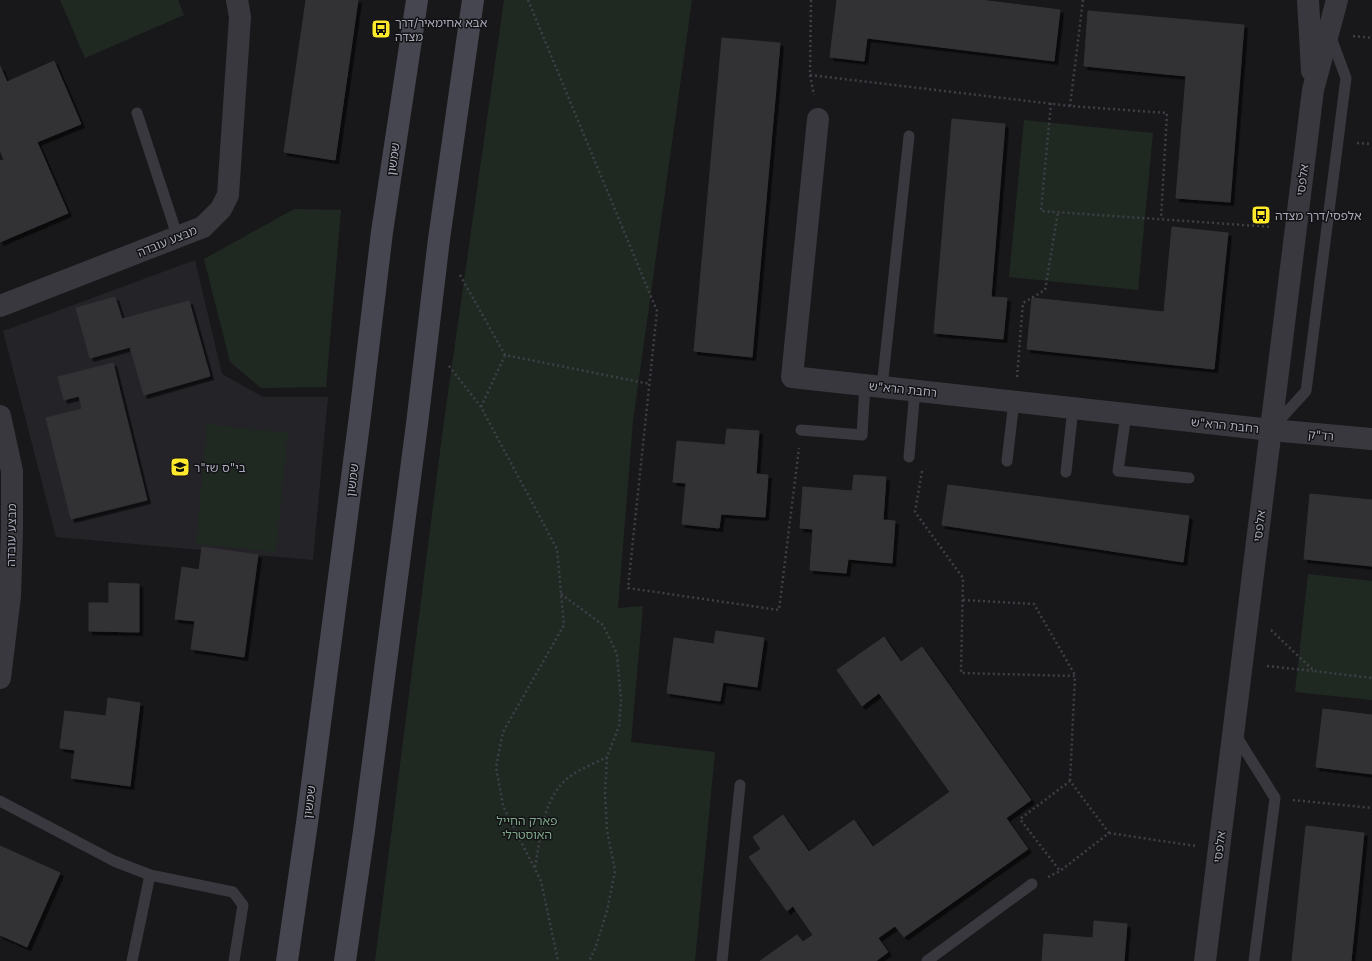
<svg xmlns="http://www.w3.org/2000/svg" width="1372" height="961" viewBox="0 0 1372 961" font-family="Inter,'Noto Sans Hebrew',sans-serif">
<defs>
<filter id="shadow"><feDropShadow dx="3.5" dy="3.5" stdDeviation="0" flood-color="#0009"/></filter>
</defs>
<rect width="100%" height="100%" fill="#18181a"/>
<path fill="#242327" d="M 195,260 L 222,374 L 263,397 L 328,397 L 313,560 L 56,537 L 3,331 Z"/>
<g fill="#1f2922">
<path d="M 60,0 L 178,0 L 184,15 L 85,58 Z"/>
<path d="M 504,0 L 692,0 L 633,421 L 618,608 L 643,606 L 631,742 L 715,752 L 695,961 L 375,961 L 443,428 Z"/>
<path d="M 1024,120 L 1153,133 L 1138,290 L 1009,277 Z"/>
<path d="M 294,209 L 341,210 L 326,387 L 261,388 L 230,362 L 204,259 Z"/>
<path d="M 207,424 L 288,433 L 276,552 L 196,544 Z"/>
<path d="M 1308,574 L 1372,581 L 1372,700 L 1295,692 Z"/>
</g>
<g fill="#333336" stroke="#333136" filter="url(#shadow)">
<path d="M 306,0 L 358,0 L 335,160 L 284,152 Z"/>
<path d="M 837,0 L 981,0 L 1060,10 L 1054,61 L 867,38 L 864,61 L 830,57 Z"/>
<path d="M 1088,11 L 1244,25 L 1230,202 L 1176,198 L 1186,76 L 1084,66 Z"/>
<path d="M 722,38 L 780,43 L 752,357 L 694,351 Z"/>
<path d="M 54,61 L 81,124 L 37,142 L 68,213 L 0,242 L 0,161 L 4,160 L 0,150 L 0,66 L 7,82 Z"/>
<path d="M 952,119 L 1005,124 L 991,297 L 1007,298 L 1003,339 L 934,333 Z"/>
<path d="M 1172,227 L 1228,233 L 1214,369 L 1027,349 L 1032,298 L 1164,312 Z"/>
<path d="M 115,297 L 122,319 L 189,301 L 210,376 L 144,395 L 130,347 L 90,358 L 76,308 Z"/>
<path d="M 113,363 L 147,500 L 71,519 L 46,418 L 82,409 L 79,396 L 64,400 L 58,377 Z"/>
<path d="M 727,429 L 759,431 L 756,474 L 768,475 L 765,517 L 721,514 L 719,528 L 682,524 L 686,483 L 673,482 L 677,441 L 725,445 Z"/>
<path d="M 854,475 L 886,477 L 883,520 L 895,521 L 892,563 L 848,559 L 846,573 L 810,570 L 813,529 L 800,528 L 803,487 L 852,491 Z"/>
<path d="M 948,485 L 1189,516 L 1183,562 L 942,525 Z"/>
<path d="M 1310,494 L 1372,500 L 1372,566 L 1304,559 Z"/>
<path d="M 202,547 L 258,555 L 244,657 L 191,649 L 195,621 L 175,619 L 182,567 L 199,570 Z"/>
<path d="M 109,583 L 139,584 L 139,632 L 89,631 L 89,603 L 109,603 Z"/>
<path d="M 716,631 L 764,638 L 757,687 L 723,682 L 720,701 L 667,693 L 674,638 L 714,644 Z"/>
<path d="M 884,637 L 901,662 L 922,647 L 1031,800 L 1006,818 L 1028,849 L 904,937 L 895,926 L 878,938 L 888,952 L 876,961 L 760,961 L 797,935 L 803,942 L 813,935 L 793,906 L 787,911 L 749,857 L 761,849 L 753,837 L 783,815 L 809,852 L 854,820 L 873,847 L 950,792 L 879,693 L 862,706 L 837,670 Z"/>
<path d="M 108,698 L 140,703 L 130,786 L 71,778 L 75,750 L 60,748 L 65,711 L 106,716 Z"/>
<path d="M 1323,709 L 1372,715 L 1372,774 L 1316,767 Z"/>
<path d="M 1306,826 L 1364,833 L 1351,961 L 1292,961 Z"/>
<path d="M 0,846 L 60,873 L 27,947 L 0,935 Z"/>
<path d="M 1094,921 L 1127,924 L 1124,961 L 1042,961 L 1044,934 L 1093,938 Z"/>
</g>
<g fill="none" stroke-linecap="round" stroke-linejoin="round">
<g stroke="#3e3f47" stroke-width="2.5" stroke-dasharray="2 3" stroke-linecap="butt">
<path d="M 528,0 L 657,311 L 628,588 L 779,610 L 799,448"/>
<path d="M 811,0 L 810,75 L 814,95"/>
<path d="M 1353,36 L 1372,38"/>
<path d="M 810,75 L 1070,106 L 1167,113 L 1161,219"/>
<path d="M 1051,103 L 1041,211 L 1272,227"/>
<path d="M 1070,106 L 1083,0"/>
<path d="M 1357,143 L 1372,144"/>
<path d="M 460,275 L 505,355 L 650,384"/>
<path d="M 449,366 L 481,407 L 557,549 L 564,625 L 503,732 L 496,767 L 503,806 L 541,881 L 558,961"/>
<path d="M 1017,377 L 1023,303 L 1045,290 L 1058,212"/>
<path d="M 481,407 L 505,355"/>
<path d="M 922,471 L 915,512 L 963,578 L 961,673 L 1075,676 L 1070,781"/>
<path d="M 561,594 L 603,625 L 617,654 L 621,700 L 619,726 L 607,757 L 605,795 L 607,830 L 615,871 L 607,911 L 595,949 L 589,961"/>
<path d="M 963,600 L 1034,604 L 1075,675"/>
<path d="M 1271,630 L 1314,671 L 1372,678"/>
<path d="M 1267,666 L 1313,671"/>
<path d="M 1293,800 L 1372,808"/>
<path d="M 1109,833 L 1196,846"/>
<path d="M 535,867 C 541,836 542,799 569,777 C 580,769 595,763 607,757"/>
<path d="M 1048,877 L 1060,871 L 1109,833 L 1070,781 L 1020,819 L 1060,871"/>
</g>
<g stroke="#39383f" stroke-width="11">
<path d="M 137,113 L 178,238"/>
<path d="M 882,387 L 909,136"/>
<path d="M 1126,414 L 1118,471 L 1189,478"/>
<path d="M 1274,426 L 1306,391 L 1346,78 L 1330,35"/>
<path d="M 801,430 L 862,435 L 865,385"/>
<path d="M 909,457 L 915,390"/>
<path d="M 1007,461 L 1014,401"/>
<path d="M 1066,472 L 1073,408"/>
<path d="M 1235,734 L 1275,798 L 1254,961"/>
<path d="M 0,801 L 114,861 L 150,875 L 233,892 L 243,905 L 234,961"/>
<path d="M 132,961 L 150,875"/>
<path d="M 722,961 L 740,785"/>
<path d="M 927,961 L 1032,884"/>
</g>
<g stroke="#39383f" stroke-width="22">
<path d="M 818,119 L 792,377 L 1271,430 L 1372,439"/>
<path d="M 0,306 L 203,227 L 221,209 L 228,195 L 240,17 L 237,0"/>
</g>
<g stroke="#39383f" stroke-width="22">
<path d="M 1308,0 L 1312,71"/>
<path d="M 0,416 L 12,471 L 12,529 L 10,596 L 0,678"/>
<path d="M 1205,961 L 1313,90 L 1337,0"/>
</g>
<g stroke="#464650" stroke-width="22">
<path d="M 287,961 L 307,823 L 360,416 L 382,232 L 417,0"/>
<path d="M 345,961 L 364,831 L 417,424 L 439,239 L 473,0"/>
</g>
</g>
<defs>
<symbol id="bus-square" viewBox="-11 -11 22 22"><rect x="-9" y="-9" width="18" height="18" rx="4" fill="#ffe92b" stroke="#131315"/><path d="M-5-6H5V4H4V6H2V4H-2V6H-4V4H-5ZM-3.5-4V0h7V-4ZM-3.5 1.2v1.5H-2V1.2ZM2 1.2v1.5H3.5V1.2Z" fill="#111"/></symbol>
<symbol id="school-square" viewBox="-11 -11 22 22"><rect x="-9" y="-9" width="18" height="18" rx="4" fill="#ffe92b" stroke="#131315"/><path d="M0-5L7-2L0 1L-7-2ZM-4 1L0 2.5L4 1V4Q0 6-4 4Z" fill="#111"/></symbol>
</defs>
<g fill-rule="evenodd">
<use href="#bus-square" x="370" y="18" width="22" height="22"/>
<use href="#bus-square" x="1250" y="204" width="22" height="22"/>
<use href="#school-square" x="169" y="456" width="22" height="22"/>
</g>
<g text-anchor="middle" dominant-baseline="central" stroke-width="3" stroke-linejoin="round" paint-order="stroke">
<g font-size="12" fill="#a9aabb" stroke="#131315" text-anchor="start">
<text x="395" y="22">אבא אחימאיר/דרך<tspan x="395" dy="14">מצדה</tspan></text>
<text x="1275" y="215">אלפסי/דרך מצדה</text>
<text x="194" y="467">בי"ס שז"ר</text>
</g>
<g font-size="12" fill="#a9aabb" stroke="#131315">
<text transform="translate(393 159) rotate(-82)">שמשון</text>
<text transform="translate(1302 180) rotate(-83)">אלפסי</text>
<text transform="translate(167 241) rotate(-22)">מבצע עובדה</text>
<text transform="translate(903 389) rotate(6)">רחבת הרא"ש</text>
<text transform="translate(1225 425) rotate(6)">רחבת הרא"ש</text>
<text transform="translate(1321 435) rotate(5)">רד"ק</text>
<text transform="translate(352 480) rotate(-83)">שמשון</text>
<text transform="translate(1259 526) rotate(-83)">אלפסי</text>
<text transform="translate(11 535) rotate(-89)">מבצע עובדה</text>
<text transform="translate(309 802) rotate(-83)">שמשון</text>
<text transform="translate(1219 847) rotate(-83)">אלפסי</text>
</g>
<g font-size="12" fill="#7ea78a" stroke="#131315">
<text x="527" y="820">פארק החייל<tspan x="527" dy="14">האוסטרלי</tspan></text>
</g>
</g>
</svg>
